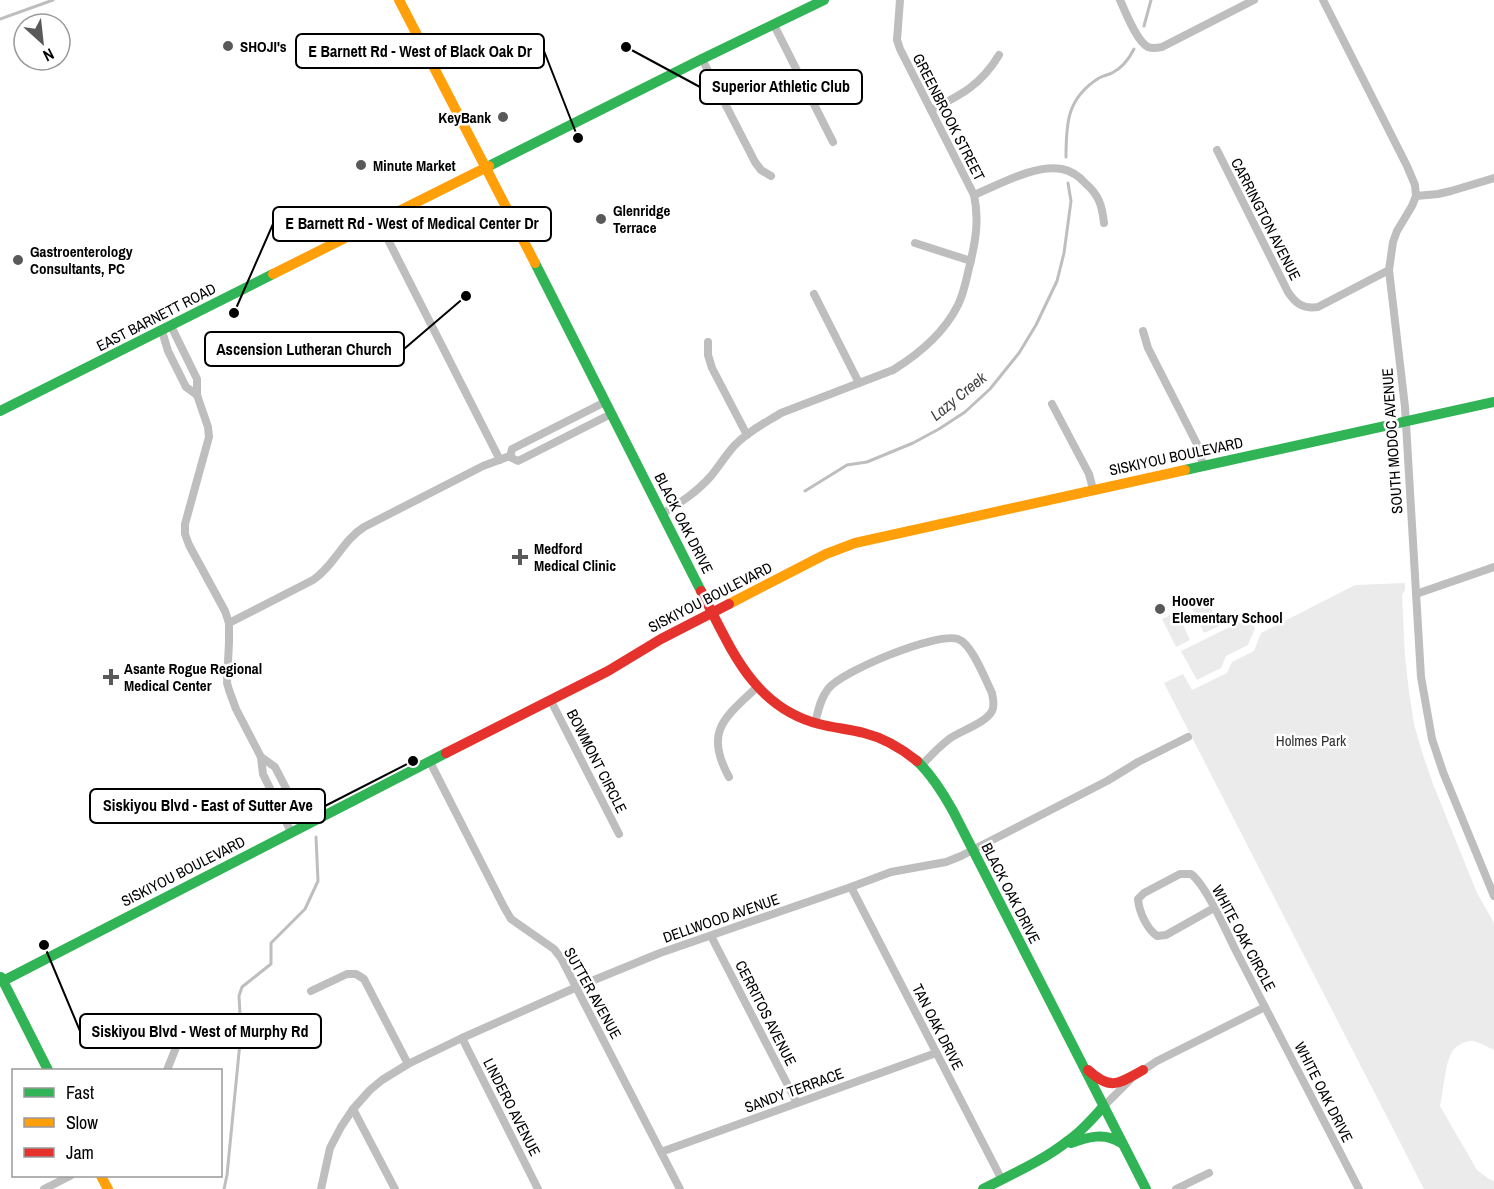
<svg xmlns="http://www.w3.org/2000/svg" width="1494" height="1189" viewBox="0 0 1494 1189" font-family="'Archivo Narrow',sans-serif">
<rect width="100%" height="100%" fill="#fff"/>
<g fill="#ebebeb">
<path d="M 1405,583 L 1405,590 L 1402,595 L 1405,657 L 1409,692 L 1414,724 L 1423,755 L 1433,784 L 1477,893 L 1494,923 L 1494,1050 C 1487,1047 1480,1042 1472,1041 C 1463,1041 1453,1047 1450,1056 C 1445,1067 1443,1093 1440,1106 L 1477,1170 L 1489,1179 L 1494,1181 L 1494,1189 L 1424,1189 L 1164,683 L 1183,674 L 1192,690 L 1227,673 L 1232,662 L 1254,651 L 1261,633 L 1355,585 Z"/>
<path d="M 1206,598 L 1219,626 L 1204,633 L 1191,605 Z"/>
<path d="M 1177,612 L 1190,640 L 1176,647 L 1162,619 Z"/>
<path d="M 1250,617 L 1255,628 L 1248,645 L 1226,656 L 1221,668 L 1197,680 L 1181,651 Z"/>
</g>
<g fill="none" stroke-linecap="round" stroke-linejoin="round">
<g stroke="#bebebe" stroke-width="3">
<path d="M 0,19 L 53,0"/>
<path d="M 1144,26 L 1151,0"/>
<path d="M 1066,157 C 1066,123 1067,98 1099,78 C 1103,76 1107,75 1112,73 C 1122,68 1129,59 1134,49"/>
<path d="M 805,491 L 847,465 L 867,462 L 913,443 L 939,429 L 965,412 L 990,389 L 1019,353 L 1036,325 L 1057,281 L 1064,253 L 1071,201 L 1068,183"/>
<path d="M 224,1189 L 227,1175 L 241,1032 L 239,996 L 242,987 L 271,964 L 271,943 L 305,909 L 318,881 L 316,837"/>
</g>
<g stroke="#bebebe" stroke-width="8">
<path d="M 1120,0 C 1125,11 1137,42 1148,47 C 1153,49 1157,48 1162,47 L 1254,0"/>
<path d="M 1323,0 L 1407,166 L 1415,185 L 1416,196 L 1412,206 L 1397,231 L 1393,242 L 1389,270 L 1405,407 L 1421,677 L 1432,739 L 1443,772 L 1494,896"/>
<path d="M 774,25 L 833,142"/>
<path d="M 702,59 L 755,162 L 761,170 L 771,176"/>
<path d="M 931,110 C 961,95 981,85 999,55"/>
<path d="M 1217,150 L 1288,292 C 1296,304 1303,309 1318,307 L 1389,270"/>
<path d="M 974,195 C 999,185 1034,164 1062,169 C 1071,171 1079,176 1085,183 C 1099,195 1102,205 1104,223"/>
<path d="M 1416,196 L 1438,194 L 1451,191 L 1494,178"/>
<path d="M 379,222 L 500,460"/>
<path d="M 915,243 L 971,261"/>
<path d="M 814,294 L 859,383"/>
<path d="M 171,326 L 197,379 L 197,395 L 208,427 L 209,437 L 185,524 L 185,534 L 189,545 L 225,611 L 229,623 L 229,642 L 227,683 L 229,690 L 236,709 L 261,757 L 263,774 L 291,832"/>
<path d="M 162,331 L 168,351 L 186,387 L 197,395"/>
<path d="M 1143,331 L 1148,348 L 1198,446 L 1203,466"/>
<path d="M 708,342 L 708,355 L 712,368 L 747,435"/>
<path d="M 1052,404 L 1089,474 L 1093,489"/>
<path d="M 510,457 L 512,449 L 605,402"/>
<path d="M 662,514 C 680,503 697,492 711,476 C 719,466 726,455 734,446 C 747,432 765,423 781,413 L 893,370 C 919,354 944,333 958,305 C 965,291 967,275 971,260 C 976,238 979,218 974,195 L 900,49 L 897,40 L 900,0"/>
<path d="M 1416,594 L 1494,567"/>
<path d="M 229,623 L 313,580 C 334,566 343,540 364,527 L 483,466 L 507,457 L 510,457 L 518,461 L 611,414"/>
<path d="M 551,701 L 619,834"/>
<path d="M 815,723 C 818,712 820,699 828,689 C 842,671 936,632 958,639 C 972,644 985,679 992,693 C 993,699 995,705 992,711 C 986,723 960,731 949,739 C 939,747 930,756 922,765"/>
<path d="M 261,757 L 275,767 L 305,825"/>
<path d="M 430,762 L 504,907 L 511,919 L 554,949 L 561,958 L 680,1189"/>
<path d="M 729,777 C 704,732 724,718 756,688"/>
<path d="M 851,887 L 1002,1180"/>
<path d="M 1214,908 L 1166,935 L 1157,936 C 1147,929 1139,912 1138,899 L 1144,893 L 1180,874 L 1191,874 C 1206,885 1226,931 1235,949 C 1277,1029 1317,1109 1359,1189"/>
<path d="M 711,936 L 797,1103"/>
<path d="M 311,991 L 347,974 L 356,974 L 364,979 L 408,1064"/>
<path d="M 462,1038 L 538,1189"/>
<path d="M 167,1070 L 181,1035"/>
<path d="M 1139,1073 L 1157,1061 L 1265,1007"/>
<path d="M 1103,1107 L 1130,1080"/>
<path d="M 353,1109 L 395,1189"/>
<path d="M 661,1152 L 936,1053"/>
<path d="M 44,1189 L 70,1176"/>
<path d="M 321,1189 L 330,1148 L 341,1127 L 353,1109 L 370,1090 L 382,1080 L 408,1064 L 462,1038 L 577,987 L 660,953 L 851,887 L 891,872 L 946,862 L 961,856 L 1107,781 L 1138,762 L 1188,737"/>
<path d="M 1176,1189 L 1209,1173"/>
</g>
<g stroke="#30b455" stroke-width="10">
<path d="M 489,166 L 702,59 L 824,0"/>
<path d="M 535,263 L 701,591"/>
<path d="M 0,411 L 273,274"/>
<path d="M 1185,470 L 1494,402"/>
<path d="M 917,761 C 932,775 943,793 953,811 L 1146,1189"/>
<path d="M 1,977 L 48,1070"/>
<path d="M 3,981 L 446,753"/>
<path d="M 1071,1143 C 1088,1137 1105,1132 1121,1143"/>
<path d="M 983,1189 C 1012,1174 1043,1161 1069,1140 C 1082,1131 1092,1119 1103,1107"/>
</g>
<g stroke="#ff9f0a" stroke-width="10">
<path d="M 399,0 L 535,263"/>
<path d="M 273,274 L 489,166"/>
<path d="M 729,604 L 826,554 L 855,543 L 1185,470"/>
<path d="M 101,1176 L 108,1189"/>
</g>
<g stroke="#e5322d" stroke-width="10">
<path d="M 701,591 C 730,646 752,707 819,724 C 834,728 849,729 864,733 C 884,738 901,748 917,761"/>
<path d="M 446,753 L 608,671 L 661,639 L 729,604"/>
<path d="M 1088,1070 C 1111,1091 1118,1084 1143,1070"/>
</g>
</g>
<g fill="#595959" stroke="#fff" stroke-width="2">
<circle cx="228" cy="46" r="6"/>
<circle cx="503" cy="117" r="6"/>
<circle cx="361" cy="165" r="6"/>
<circle cx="601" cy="219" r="6"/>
<circle cx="18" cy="260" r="6"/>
<path d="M517 548h6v6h6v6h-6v6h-6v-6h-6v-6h6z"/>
<circle cx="1160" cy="609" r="6"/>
<path d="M108 668h6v6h6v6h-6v6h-6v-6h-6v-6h6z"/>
</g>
<g text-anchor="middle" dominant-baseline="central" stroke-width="5" stroke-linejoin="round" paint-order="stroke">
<g font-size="15" font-weight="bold" fill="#000" stroke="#fff" text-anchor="start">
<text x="240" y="46">SHOJI's</text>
<text x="491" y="117" text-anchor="end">KeyBank</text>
<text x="373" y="165">Minute Market</text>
<text x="613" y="210">Glenridge<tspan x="613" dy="17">Terrace</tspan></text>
<text x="30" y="251">Gastroenterology<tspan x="30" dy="17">Consultants, PC</tspan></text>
<text x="534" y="548">Medford<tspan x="534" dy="17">Medical Clinic</tspan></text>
<text x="1172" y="600">Hoover<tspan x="1172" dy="17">Elementary School</tspan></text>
<text x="124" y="668">Asante Rogue Regional<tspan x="124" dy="17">Medical Center</tspan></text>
</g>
<g font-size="15" fill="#000" stroke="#fff">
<text transform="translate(949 117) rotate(63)">GREENBROOK STREET</text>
<text transform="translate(1266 219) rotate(63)">CARRINGTON AVENUE</text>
<text transform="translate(156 317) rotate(-27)">EAST BARNETT ROAD</text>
<text transform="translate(1392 441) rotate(-94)">SOUTH MODOC AVENUE</text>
<text transform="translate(1176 456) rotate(-12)">SISKIYOU BOULEVARD</text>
<text transform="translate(684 523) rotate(63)">BLACK OAK DRIVE</text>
<text transform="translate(710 597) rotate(-27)">SISKIYOU BOULEVARD</text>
<text transform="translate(597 761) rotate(63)">BOWMONT CIRCLE</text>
<text transform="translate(183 871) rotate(-27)">SISKIYOU BOULEVARD</text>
<text transform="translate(1011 893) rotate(63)">BLACK OAK DRIVE</text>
<text transform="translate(721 918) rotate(-19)">DELLWOOD AVENUE</text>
<text transform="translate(1244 938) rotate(62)">WHITE OAK CIRCLE</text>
<text transform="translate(593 993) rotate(61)">SUTTER AVENUE</text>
<text transform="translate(766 1013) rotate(63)">CERRITOS AVENUE</text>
<text transform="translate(938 1027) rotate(63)">TAN OAK DRIVE</text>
<text transform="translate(794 1090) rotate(-20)">SANDY TERRACE</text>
<text transform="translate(1324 1092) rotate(63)">WHITE OAK DRIVE</text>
<text transform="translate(512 1107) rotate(63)">LINDERO AVENUE</text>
</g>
<g font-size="15" fill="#323232" stroke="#fff">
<text x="1311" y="740">Holmes Park</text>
</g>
<g font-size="16" font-style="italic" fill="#434343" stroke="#fff">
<text transform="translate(958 396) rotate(-39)">Lazy Creek</text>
</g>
</g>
<path fill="none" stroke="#000" stroke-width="2" d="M578 138L544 51M626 47L700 87M234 313L273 224M466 296L404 349M413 761L325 806M44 945L80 1031"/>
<g fill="#000" stroke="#fff" stroke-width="2">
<circle cx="578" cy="138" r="6"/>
<circle cx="626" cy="47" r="6"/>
<circle cx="234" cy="313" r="6"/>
<circle cx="466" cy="296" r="6"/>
<circle cx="413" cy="761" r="6"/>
<circle cx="44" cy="945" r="6"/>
</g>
<g fill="#fff" stroke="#000" stroke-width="2">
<rect x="296" y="34" width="248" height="34" rx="6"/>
<rect x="700" y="70" width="162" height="34" rx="6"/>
<rect x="273" y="207" width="278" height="34" rx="6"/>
<rect x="205" y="332" width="199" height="34" rx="6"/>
<rect x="90" y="789" width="235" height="34" rx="6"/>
<rect x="80" y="1014" width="241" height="34" rx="6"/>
</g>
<g font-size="16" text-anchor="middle" font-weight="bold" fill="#000">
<text x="420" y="57">E Barnett Rd - West of Black Oak Dr</text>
<text x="781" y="92">Superior Athletic Club</text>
<text x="412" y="229">E Barnett Rd - West of Medical Center Dr</text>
<text x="304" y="355">Ascension Lutheran Church</text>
<text x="208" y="811">Siskiyou Blvd - East of Sutter Ave</text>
<text x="200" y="1037">Siskiyou Blvd - West of Murphy Rd</text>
</g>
<rect x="12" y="1069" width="210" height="108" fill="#ffffff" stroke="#999999" stroke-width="1.5"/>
<rect x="24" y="1088" width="30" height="9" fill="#30b455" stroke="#999999" stroke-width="1.5"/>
<text x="66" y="1099" font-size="18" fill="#000000">Fast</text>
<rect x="24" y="1118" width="30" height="9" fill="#ff9f0a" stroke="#999999" stroke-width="1.5"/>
<text x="66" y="1129" font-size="18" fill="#000000">Slow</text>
<rect x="24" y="1148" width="30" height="9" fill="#e5322d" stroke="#999999" stroke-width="1.5"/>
<text x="66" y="1159" font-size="18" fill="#000000">Jam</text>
<g transform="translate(42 42) rotate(153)"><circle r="28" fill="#ffffff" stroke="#999999" stroke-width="1.5"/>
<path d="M0-4.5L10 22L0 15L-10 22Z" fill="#595959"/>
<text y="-9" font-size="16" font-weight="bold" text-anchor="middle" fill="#000000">N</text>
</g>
</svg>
